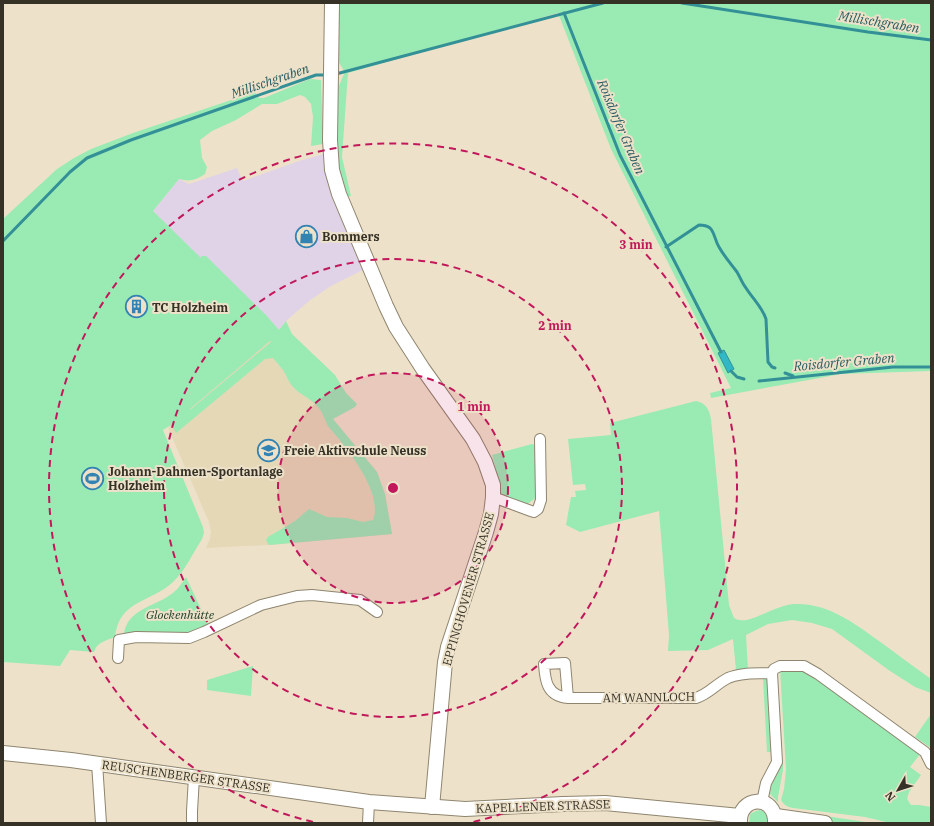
<svg xmlns="http://www.w3.org/2000/svg" width="934" height="826" viewBox="0 0 934 826" font-family="'IBM Plex Serif',serif">
<rect width="100%" height="100%" fill="#ede2c9"/>
<path fill="#e1d3e7" d="M 327,153 L 365,269 L 331,286 L 309,301 L 286,321 L 279,330 L 194,253 L 153,211 L 179,179 L 189,184 L 237,168 L 243,181 L 299,161 Z"/>
<path fill="#e4d8b7" d="M 281,331 L 333,419 L 377,472 L 385,494 L 392,534 L 269,545 L 206,548 L 210,539 L 211,532 L 209,522 L 168,428 Z"/>
<g fill="#9aeab4" fill-rule="evenodd">
<path d="M 337,3 L 931,3 L 931,371 L 841,374 L 711,398 L 710,393 L 731,388 L 611,149 L 558,13 L 348,73 L 342,157 L 351,196 L 345,197 L 339,176 L 335,106 L 338,88 L 344,74 L 343,69 L 338,61 Z"/>
<path d="M 310,79 L 321,80 L 323,144 L 311,146 L 313,117 L 311,104 L 305,97 L 300,95 L 277,104 L 262,104 L 236,120 L 212,131 L 200,140 L 202,158 L 207,167 L 205,174 C 196,180 190,182 179,179 L 153,211 L 201,258 L 201,256 L 206,256 L 266,315 L 279,330 L 286,321 L 292,334 L 335,375 L 346,393 L 357,404 L 355,407 L 333,419 L 377,472 L 385,494 L 392,534 L 269,545 L 266,540 L 268,537 L 295,521 L 309,509 L 327,517 L 347,518 L 363,522 L 373,520 C 383,496 353,456 338,438 C 335,434 331,430 328,426 C 324,419 323,411 316,405 C 310,398 301,395 294,388 C 289,383 287,376 283,370 C 280,366 276,362 273,358 L 265,359 L 176,433 L 171,425 L 163,430 L 203,527 L 204,533 L 202,539 C 193,553 185,571 173,582 C 150,603 119,600 115,637 C 107,640 96,643 94,652 L 70,650 L 60,666 L 3,662 L 3,219 L 57,169 L 74,158 L 91,149 L 133,133 L 255,92 L 259,98 L 264,98 ZM 270,341 L 271,342 L 190,410 L 190,409 Z"/>
<path d="M 696,401 C 706,403 709,409 711,419 L 729,605 L 734,618 C 736,619 738,620 740,620 C 750,623 779,604 795,604 C 828,603 854,623 879,641 C 897,654 914,667 931,679 L 931,693 L 915,687 L 890,671 L 832,629 L 812,623 L 792,620 L 768,624 L 746,635 L 748,670 L 736,670 L 733,639 L 708,650 L 668,651 L 669,635 L 659,511 L 580,532 L 566,525 L 571,497 L 576,497 L 575,491 L 586,490 L 585,484 L 573,485 L 568,439 L 611,435 L 610,423 Z"/>
<path d="M 532,444 L 535,445 L 538,496 L 525,506 L 499,496 L 499,481 L 492,455 Z"/>
<path d="M 186,577 L 209,626 L 188,635 L 142,632 L 124,634 C 127,610 153,607 170,595 C 177,591 182,583 186,577 Z"/>
<path d="M 253,666 L 251,696 L 207,690 L 207,680 Z"/>
<path d="M 796,668 L 807,671 L 921,753 L 910,767 L 921,775 L 909,792 L 907,799 L 911,805 L 919,805 L 931,807 L 931,823 L 886,822 L 865,817 L 793,808 C 787,807 784,805 781,800 L 784,789 L 786,769 L 780,669 Z"/>
<path d="M 763,679 L 768,679 L 773,752 L 767,752 Z"/>
<path d="M 931,714 L 931,748 L 915,737 Z"/>
<path d="M 780,760 L 783,760 L 783,770 L 778,797 L 778,802 L 770,794 C 771,782 779,773 780,760 Z"/>
<path d="M 759,810 C 767,811 767,816 768,823 L 749,823 L 750,814 L 756,811 Z"/>
<path d="M 819,815 L 872,823 L 842,823 L 819,820 Z"/>
</g>
<path fill="#31b8c6" stroke="#329096" d="M 724,350 L 734,369 L 728,373 L 718,353 Z"/>
<g fill="none" stroke-linecap="round" stroke-linejoin="round">
<g stroke="#329096" stroke-width="3">
<path d="M 682,3 L 868,32 L 931,40"/>
<path d="M 564,13 L 620,155 L 721,352"/>
<path d="M 336,74 L 603,3"/>
<path d="M 3,241 L 70,172 L 87,158 L 131,140 L 316,75 L 328,75"/>
<path d="M 666,247 L 699,225 C 703,225 706,225 710,228 C 715,233 715,241 719,247 C 724,256 731,264 737,272 C 740,277 742,283 746,288 C 753,299 762,307 766,319 L 768,362 L 772,367 L 775,368"/>
<path d="M 731,371 L 737,377 L 744,379"/>
<path d="M 785,373 L 793,376"/>
<path d="M 759,381 L 893,367 L 931,367"/>
</g>
<defs>
<g id="street">
<path d="M 493,497 L 531,511 L 534,512 L 538,509 L 541,500 L 540,439"/>
<path d="M 118,658 L 119,640 L 136,637 L 189,638 L 204,632 L 261,605 L 297,596 L 312,595 L 360,600 L 377,612"/>
<path d="M 568,698 L 565,663 L 544,664 C 545,681 547,696 568,698 L 696,698 C 709,694 716,684 728,678 C 741,672 758,674 772,673"/>
<path d="M 97,763 L 101,823"/>
<path d="M 762,802 L 766,783 L 777,762 L 772,673 L 774,669 L 780,666 L 804,666 L 818,674 L 925,752 L 931,764"/>
<path d="M 192,823 L 192,811 L 194,777"/>
<path d="M 368,823 L 369,802"/>
</g>
<g id="secondary">
<path d="M 332,3 L 330,140 L 332,170 L 339,194 L 386,306 L 396,327 L 423,369 L 473,439 L 485,462 L 493,485 L 493,497 L 491,514 L 486,532 L 448,647 L 445,662 L 432,807"/>
<path d="M 3,753 L 71,760 L 369,802 L 465,809 L 563,804 L 605,803 L 740,816"/>
<path d="M 776,816 L 825,823"/>
<path d="M 740,823 C 738,796 776,793 775,823"/>
</g>
</defs>
<use href="#street" stroke="#8f856f" stroke-width="12"/>
<use href="#secondary" stroke="#8f856f" stroke-width="16"/>
<use href="#street" stroke="#fff" stroke-width="10"/>
<use href="#secondary" stroke="#fff" stroke-width="14"/>
</g>
<circle cx="393" cy="488" r="115" fill="#c2185b" fill-opacity=".12"/>
<g fill="none" stroke="#c2185b" stroke-width="2" stroke-dasharray="7 5">
<circle cx="393" cy="488" r="115"/>
<circle cx="393" cy="488" r="229"/>
<path d="M313 822A344 344 0 1 1 473 822"/>
</g>
<defs>
<symbol id="shop-ring" viewBox="-11 -11 22 22"><circle r="9.5" fill="#ede2c9" stroke="#3283b4" stroke-width="1.5"/><path d="M-5-2.5h2.3a2.7 3.5 0 0 1 5.4 0H5L5.5 6h-11ZM-1.5-2.5h3a1.5 2.3 0 0 0-3 0Z" fill="#3283b4"/></symbol>
<symbol id="building-ring" viewBox="-11 -11 22 22"><circle r="9.5" fill="#ede2c9" stroke="#3283b4" stroke-width="1.5"/><path d="M-4-6H4V6H1V3H-1V6H-4ZM-2.5-4.3h1.7v1.8h-1.7ZM.8-4.3h1.7v1.8H.8ZM-2.5-1h1.7V.8h-1.7ZM.8-1h1.7V.8H.8Z" fill="#3283b4"/></symbol>
<symbol id="school-ring" viewBox="-11 -11 22 22"><circle r="9.5" fill="#ede2c9" stroke="#3283b4" stroke-width="1.5"/><path d="M0-5L7-2L0 1L-7-2ZM-4 1L0 2.5L4 1V4Q0 6-4 4Z" fill="#3283b4"/></symbol>
<symbol id="stadium-ring" viewBox="-11 -11 22 22"><circle r="9.5" fill="#ede2c9" stroke="#3283b4" stroke-width="1.5"/><path d="M0-5a6.5 5 0 1 0 0 10a6.5 5 0 1 0 0-10ZM-3.5-1.8h7v3.6h-7Z" fill="#3283b4"/></symbol>
</defs>
<g fill-rule="evenodd">
<use href="#shop-ring" x="294" y="224" width="25" height="25"/>
<use href="#building-ring" x="124" y="294" width="25" height="25"/>
<use href="#school-ring" x="256" y="438" width="25" height="25"/>
<use href="#stadium-ring" x="80" y="466" width="25" height="25"/>
</g>
<g text-anchor="middle" dominant-baseline="central" stroke-width="4" stroke-linejoin="round" paint-order="stroke">
<g font-size="12" font-weight="bold" fill="#353127" stroke="#ede2c9" text-anchor="start">
<text x="322" y="236">Bommers</text>
<text x="152" y="307">TC Holzheim</text>
<text x="284" y="450">Freie Aktivschule Neuss</text>
<text x="108" y="471">Johann-Dahmen-Sportanlage<tspan x="108" dy="14">Holzheim</tspan></text>
</g>
<g font-size="12" fill="#353127" stroke="#ede2c9">
<text transform="translate(468 589) rotate(-74)">EPPINGHOVENER STRASSE</text>
<text transform="translate(649 697) rotate(-1)">AM WANNLOCH</text>
<text transform="translate(186 776) rotate(8)">REUSCHENBERGER STRASSE</text>
<text transform="translate(543 806) rotate(-2)">KAPELLENER STRASSE</text>
</g>
<g font-size="12" font-style="italic" fill="#183b26" stroke="#ede2c9">
<text x="180" y="614">Glockenhütte</text>
</g>
<g font-size="13" font-style="italic" fill="#265b61" stroke="#ede2c9">
<text transform="translate(879 22) rotate(9)">Millischgraben</text>
<text transform="translate(270 81) rotate(-19)">Millischgraben</text>
<text transform="translate(621 127) rotate(67)">Roisdorfer Graben</text>
<text transform="translate(844 362) rotate(-5)">Roisdorfer Graben</text>
</g>
</g>
<circle cx="393" cy="488" r="6" fill="#c2185b" stroke="#ede2c9" stroke-width="2"/>
<g font-size="12" text-anchor="middle" font-weight="bold" fill="#c2185b" stroke="#ede2c9" stroke-width="4" stroke-linejoin="round" paint-order="stroke">
<text x="636" y="249">3 min</text>
<text x="555" y="330">2 min</text>
<text x="474" y="411">1 min</text>
</g>
<rect width="934" height="826" fill="none" stroke="#353127" stroke-width="8"/>
<g transform="translate(898 790) rotate(231)" stroke="#ede2c9" stroke-width="3" paint-order="stroke">
<path d="M0-3L7 15L0 10L-7 15Z" fill="#353127"/>
<text y="-6" font-size="11" font-weight="bold" text-anchor="middle" fill="#353127">N</text>
</g>
</svg>
